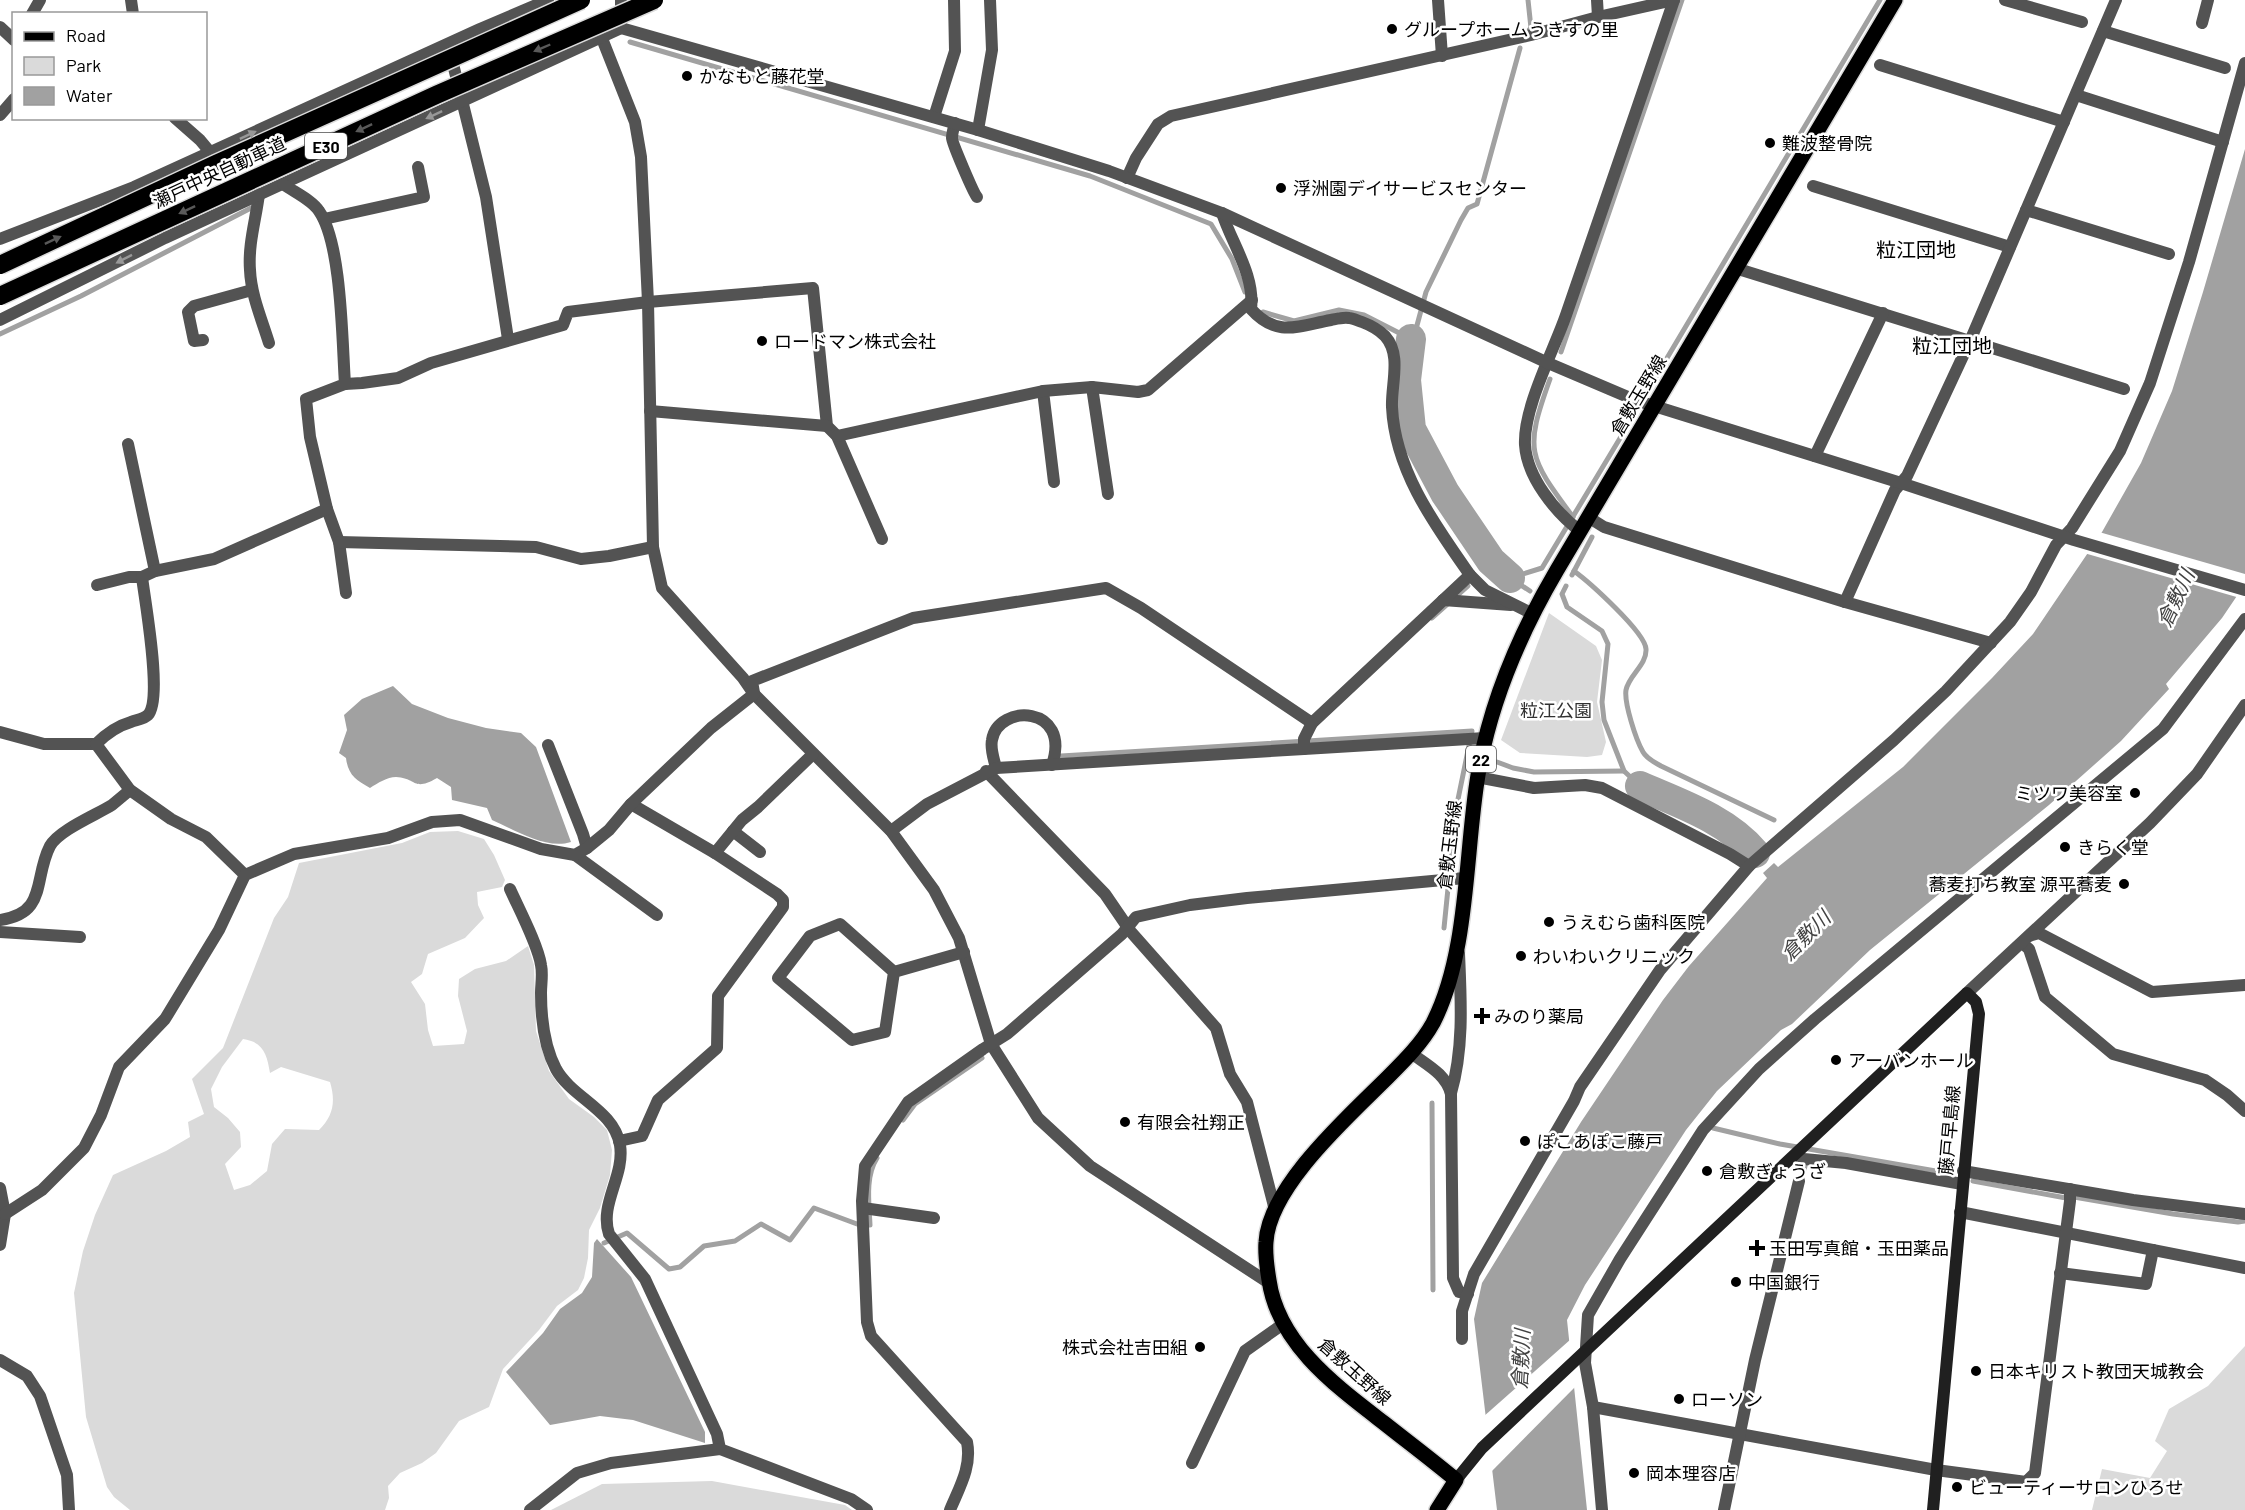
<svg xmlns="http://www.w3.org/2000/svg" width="2245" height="1510" viewBox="0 0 2245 1510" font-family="Barlow,'Noto Sans JP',sans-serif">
<rect width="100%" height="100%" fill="#fff"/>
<g fill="#dadada" fill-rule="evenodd">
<path d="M 1549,613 L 1596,646 L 1602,660 L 1597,702 L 1606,742 L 1602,755 L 1587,757 L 1520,753 L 1501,740 Z"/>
<path d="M 458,831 L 484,839 L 494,855 L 505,880 L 502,887 L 477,892 L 478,905 L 484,918 L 465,938 L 428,954 L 422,974 L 411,982 L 425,1004 L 428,1030 L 433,1046 L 464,1044 L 467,1031 L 458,996 L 459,979 L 475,969 L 506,961 L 528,946 L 534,965 L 536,1031 L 549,1071 L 569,1099 L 594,1117 L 607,1130 L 612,1150 L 610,1175 L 600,1208 L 589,1230 L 588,1258 L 584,1278 L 578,1290 L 557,1306 L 539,1330 L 503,1369 L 489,1407 L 459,1421 L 436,1453 L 422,1463 L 400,1473 L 388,1486 L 389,1498 L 385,1510 L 130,1510 L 114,1497 L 107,1487 L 86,1417 L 74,1293 L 83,1251 L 95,1215 L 113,1175 L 166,1151 L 190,1137 L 188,1122 L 204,1114 L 192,1079 L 223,1048 L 274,918 L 288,897 L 299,863 L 402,843 L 430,832 ZM 243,1039 C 264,1042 267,1055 270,1073 L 281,1067 L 330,1082 C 336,1102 333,1116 319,1130 L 285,1129 L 272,1144 L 267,1171 L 250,1185 L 234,1190 L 225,1164 L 241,1147 L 240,1132 L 228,1118 L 214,1107 L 211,1089 L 222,1067 Z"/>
<path d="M 2245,1346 L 2245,1510 L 2092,1510 L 2102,1469 L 2150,1478 L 2167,1451 L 2155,1441 L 2169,1409 L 2208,1386 Z"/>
<path d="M 712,1481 L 845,1505 L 852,1510 L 551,1510 L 602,1484 Z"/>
</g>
<g fill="#a1a1a1">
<path d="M 2245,149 L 2245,584 L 2222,618 L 2166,684 L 2169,689 L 2121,741 L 2049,805 L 1870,950 L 1792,1024 L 1781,1030 L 1717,1091 L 1686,1130 L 1585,1285 L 1567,1320 L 1587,1510 L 1497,1510 L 1474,1319 L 1482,1283 L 1581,1122 L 1663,1000 L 1689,966 L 1767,878 L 1763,873 L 1774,863 L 1778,867 L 1903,767 L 1992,678 L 2033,634 L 2102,532 L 2141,463 L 2172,391 L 2203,292 Z"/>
<path d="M 393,686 L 412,704 L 448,718 L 486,728 L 521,733 L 536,747 L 571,842 C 546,850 515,830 492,820 L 487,808 L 452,800 L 451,787 L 437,778 C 413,792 417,778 396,777 C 387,777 378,783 370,788 C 356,780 348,775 346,758 L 339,753 L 347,730 L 344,715 L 362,699 Z"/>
<path d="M 597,1239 L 631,1277 L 705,1432 L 705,1443 L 633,1420 L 600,1416 L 550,1425 L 506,1372 L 543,1333 L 560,1309 L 582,1293 L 592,1277 L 594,1243 Z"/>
</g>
<g fill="#fff">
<path d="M 2099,532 L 2245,574 L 2245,590 L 2240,598 L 2084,553 Z"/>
<path d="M 1571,1339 L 1577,1385 L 1490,1473 L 1483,1417 Z"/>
</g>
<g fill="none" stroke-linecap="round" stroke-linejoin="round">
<g stroke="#a1a1a1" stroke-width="5">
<path d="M 1528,0 L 1531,28 L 1529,30"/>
<path d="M 630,42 L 1090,176 L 1211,224 L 1232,259 L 1245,292"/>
<path d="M 1263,312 L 1294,321 L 1339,310 L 1364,315 L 1411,339 L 1416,329 L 1426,292 L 1461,220 L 1468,208 L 1477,204 L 1520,48"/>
<path d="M 0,334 L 81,296 L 251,208"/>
<path d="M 1561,352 L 1682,0"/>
<path d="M 1550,379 C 1524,451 1528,456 1573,517"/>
<path d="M 1648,390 L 1880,0"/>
<path d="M 1482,569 L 1491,561"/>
<path d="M 1574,571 C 1589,582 1645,632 1646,649 C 1647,665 1629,675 1626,690 C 1624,703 1636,740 1643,752 C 1647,759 1654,762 1661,766 L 1774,820"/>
<path d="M 1572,575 L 1592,537"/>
<path d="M 1510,578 L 1542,568 L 1631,420"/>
<path d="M 1510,578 L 1530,591"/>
<path d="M 1566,586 L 1562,594 L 1567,607 L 1602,631 L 1608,644 L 1602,702 L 1604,720 L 1624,771 L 1640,786"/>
<path d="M 1432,618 L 1468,586"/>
<path d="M 1061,756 L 1472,731 L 1456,809 L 1444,928"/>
<path d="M 1497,762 L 1513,768 L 1534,772 L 1624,771"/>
<path d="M 1432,1103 L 1433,1290"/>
<path d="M 903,1120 L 915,1104 L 982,1058"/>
<path d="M 1713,1128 L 1780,1144 L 1953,1174"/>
<path d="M 1801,1181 L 1805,1166"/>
<path d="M 1973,1181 L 2066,1198 L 2074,1197 L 2173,1214 L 2238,1222 L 2245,1221"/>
<path d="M 868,1225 L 870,1225 C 869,1203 865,1177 877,1158"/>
<path d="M 604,1243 L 627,1233 L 669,1269 L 680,1267 L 704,1246 L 735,1241 L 761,1224 L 790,1240 L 814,1208 L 857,1224"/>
</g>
<g stroke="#a1a1a1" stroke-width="30">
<path d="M 1411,339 L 1406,380 L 1411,429 L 1445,493 L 1491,561 L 1510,578"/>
<path d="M 1640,786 C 1679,803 1727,819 1755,853"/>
</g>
<defs>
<path id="primary" d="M 1437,1510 L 1456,1480 C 1432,1460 1408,1442 1384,1423 C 1336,1386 1278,1344 1269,1280 C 1267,1268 1265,1254 1266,1242 C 1269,1186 1350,1115 1388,1077 C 1405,1060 1422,1043 1433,1023 C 1469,953 1465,852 1478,775 C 1490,702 1520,633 1557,570 L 1895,0"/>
</defs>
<use href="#primary" stroke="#dbdbdb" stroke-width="18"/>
<g stroke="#535353" stroke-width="12">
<path d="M 131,0 L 133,14"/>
<path d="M 1438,0 L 1442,56"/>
<path d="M 1597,0 L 1598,17"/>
<path d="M 2005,0 L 2082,22"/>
<path d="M 32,14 L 40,0"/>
<path d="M 2202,23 L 2208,0"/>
<path d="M 0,27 L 14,40"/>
<path d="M 2103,31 L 2225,68"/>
<path d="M 601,36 L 635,122 L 641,157 L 648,302 L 653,547 L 662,588 L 743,678 L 754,694 L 891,831 L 934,890 L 959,938 L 991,1044 L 1038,1118 L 1090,1166 L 1269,1283"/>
<path d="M 450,52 L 486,197 L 508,339"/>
<path d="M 1880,65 L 2064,122"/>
<path d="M 2076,95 L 2223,142"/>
<path d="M 0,115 L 14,99"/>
<path d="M 934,117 L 955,51 L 954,0"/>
<path d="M 175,118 L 200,140 L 210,152"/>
<path d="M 955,123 C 954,127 952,133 952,138 C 952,143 974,194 977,197"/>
<path d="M 978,130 L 992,50 L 990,0"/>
<path d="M 1127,178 L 1136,158 L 1158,124 L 1171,116 L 1531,35 L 1598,17 L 1674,0"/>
<path d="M 1813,186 L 2010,247"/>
<path d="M 259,194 C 256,219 248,244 250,270 C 251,295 262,320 269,343"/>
<path d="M 2026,210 L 2169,254"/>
<path d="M 1222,213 C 1232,244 1255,275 1251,309 C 1277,338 1298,326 1331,320 C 1336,319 1343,317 1349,318 C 1353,318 1358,321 1362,322 C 1370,325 1379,330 1385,336 C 1402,355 1391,384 1392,407 C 1395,471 1435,525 1470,575"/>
<path d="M 324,219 L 424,197 L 418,167"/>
<path d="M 0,239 L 134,187 L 480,29 L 548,0"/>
<path d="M 1735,268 L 2124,389"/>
<path d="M 0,320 L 165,238 L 621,28"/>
<path d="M 203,340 L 194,341 L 188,312 L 194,306 L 252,290"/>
<path d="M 345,384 L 362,383 L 398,378 L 431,363 L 563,325 L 568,312 L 648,302 L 813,288 L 827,426 L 837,436 L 882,539"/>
<path d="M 1092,387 L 1108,494"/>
<path d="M 1043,391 L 1054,482"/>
<path d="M 650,411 L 827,426"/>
<path d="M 837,436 L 1043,391 L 1092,387 L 1138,392 L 1148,390 L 1252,300"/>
<path d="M 128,444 L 155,571"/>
<path d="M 1815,456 L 1883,313"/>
<path d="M 327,509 L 339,542 L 346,593"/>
<path d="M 1588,517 L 1604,527 L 1845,602 L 1991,643"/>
<path d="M 1580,531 C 1555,512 1527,477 1525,445 C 1523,408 1554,350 1566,315 C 1603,210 1638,105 1674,0"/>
<path d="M 339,542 L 536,547 L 581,559 L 609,556 L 653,547"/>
<path d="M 97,585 L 129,577 L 142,577"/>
<path d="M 1443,600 L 1511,605"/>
<path d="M 1845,602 L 1895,490 L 1907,476 L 1970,341 L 2116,0"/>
<path d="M 754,693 L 752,681 L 913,618 L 1106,588 L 1141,608 L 1312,723 L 1470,575 L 1485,590 L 1533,614"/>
<path d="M 0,732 L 44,744 L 96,744 C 106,734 117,726 131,722 C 136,720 144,719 148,715 C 163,699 145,602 142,577 L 155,571 L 214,559 L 327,509 L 310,437 L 306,399 L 345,384 C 342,342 342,244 319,211 C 312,200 294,192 283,184"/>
<path d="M 96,744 L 130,790 L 171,819 L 206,837 L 245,875"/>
<path d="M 548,745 L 583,834 L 587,848"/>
<path d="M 1304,749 L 1485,738"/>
<path d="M 996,768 C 994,759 990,749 992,740 C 998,703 1072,705 1052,765"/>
<path d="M 986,771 L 1105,894 L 1131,932 L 1216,1028 L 1230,1074 L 1247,1102 L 1275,1210"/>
<path d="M 1477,777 L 1534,788 L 1585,785 L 1602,788 L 1730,854 L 1749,866"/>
<path d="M 733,831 L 760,852"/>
<path d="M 891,831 L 927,804 L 996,768 L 1304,749 L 1304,739 L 1312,723"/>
<path d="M 715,853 L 742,820 L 758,807 L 813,754"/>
<path d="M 575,855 L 657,915"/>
<path d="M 510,889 C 519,909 538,945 541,965 C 543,974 541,984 541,993 C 541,1019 544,1046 556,1069 C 572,1098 614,1110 620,1145 C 625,1176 599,1204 609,1234 L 645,1279 L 717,1434 L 720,1449 L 851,1499 L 867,1510"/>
<path d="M 0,920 C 48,913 33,879 50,846 C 59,830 96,815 112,805 C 118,800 124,795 130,790"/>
<path d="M 0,932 L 80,937"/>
<path d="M 2029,936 L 2039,933 L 2152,992 L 2245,985"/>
<path d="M 2022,943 L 2029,949 L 2045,997 L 2113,1054 L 2205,1080 L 2227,1095 L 2245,1111"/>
<path d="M 894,972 L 840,924 L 810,936 L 778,978 L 852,1040 L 885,1032 L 894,972 L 964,952"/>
<path d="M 1411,1053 C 1427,1065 1446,1074 1451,1094 L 1453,1278 L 1459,1292 L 1468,1294"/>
<path d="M 1451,1093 C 1464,1048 1461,1000 1459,953"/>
<path d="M 619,1141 L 642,1136 L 658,1100 L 717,1048 L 718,996 L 783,907 L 783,900 L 777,894 L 715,853 L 631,804"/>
<path d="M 1793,1158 L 1846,1163 L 1962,1184"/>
<path d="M 1963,1171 L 2133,1200 L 2245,1214"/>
<path d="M 0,1188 L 5,1214 L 0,1245"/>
<path d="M 863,1208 L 934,1218"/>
<path d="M 1960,1212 L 2245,1268"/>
<path d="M 5,1214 L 42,1190 L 84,1148 L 101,1115 L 119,1067 L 165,1019 L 219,930 L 245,875 L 294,854 L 388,838 L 432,822 L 460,820 L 541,849 L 575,855 L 587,848 L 609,830 L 631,804 L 711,728 L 754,694"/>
<path d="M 2060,1273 L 2146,1284 L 2153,1250"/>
<path d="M 1462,1339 L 1462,1311 L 1474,1274 L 1574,1101 L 1580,1087 L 1660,970 L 1749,866 L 1894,740 L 1946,691 L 2010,622 L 2031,592 L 2056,545 L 2072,528 L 2120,451 L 2150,383 L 2189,262 L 2245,63"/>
<path d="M 0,1360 L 27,1376 L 40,1396 L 67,1475 L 69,1510"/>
<path d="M 1593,1407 L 1936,1470 L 2026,1482 L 2035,1473 L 2070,1201 L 2070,1189"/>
<path d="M 1192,1463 L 1245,1351 L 1283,1324"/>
<path d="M 530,1510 L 577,1473 L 611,1463 L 720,1449"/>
<path d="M 950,1510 C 959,1488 972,1467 967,1442 L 871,1336 L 867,1322 L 862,1201 L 865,1166 L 908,1102 L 983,1049 L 1007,1034 L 1122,934 L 1136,917 L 1190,905 L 1247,898 L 1465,878"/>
<path d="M 1602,1510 L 1593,1407 L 1585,1363 L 1588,1315 L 1620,1259 L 1703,1130 L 1759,1069 L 1815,1019 L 2163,729 L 2245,619"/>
<path d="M 1724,1510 L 1755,1360 L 1799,1181"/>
</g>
<g stroke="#535353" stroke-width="12">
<path d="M 621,0 L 621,28 L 978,130 L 1109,171 L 1222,213 L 1548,363 L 1635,400 L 1901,483 L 2074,540 L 2245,590"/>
<path d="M 1967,993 L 2150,823 L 2197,774 L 2245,705"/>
</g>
<path stroke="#202020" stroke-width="12" d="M 1456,1480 L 1482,1448 L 1967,993 L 1976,1002 L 1979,1014 L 1933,1510"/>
<use href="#primary" stroke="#000" stroke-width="15"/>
<defs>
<g id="motorway-bridge">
<path d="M 0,265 L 216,164 L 581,0"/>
<path d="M 0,296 L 436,95 L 654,0"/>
</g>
</defs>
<use href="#motorway-bridge" stroke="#dbdbdb" stroke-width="21" stroke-linecap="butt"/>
<use href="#motorway-bridge" stroke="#000" stroke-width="18"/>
</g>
<defs><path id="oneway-solid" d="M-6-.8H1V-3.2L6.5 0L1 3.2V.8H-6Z" transform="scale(1.5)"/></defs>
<g fill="#595959">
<use href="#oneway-solid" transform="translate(542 48) rotate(157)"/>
<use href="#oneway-solid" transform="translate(364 128) rotate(155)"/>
<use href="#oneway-solid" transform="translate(187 210) rotate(155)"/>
<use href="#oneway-solid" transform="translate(53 240) rotate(-25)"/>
</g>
<g fill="#989898">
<use href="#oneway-solid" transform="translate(434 115) rotate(155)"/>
<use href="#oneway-solid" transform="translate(248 135) rotate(-25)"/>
<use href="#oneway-solid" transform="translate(124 259) rotate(153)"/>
</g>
<g fill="#000" stroke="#fff" stroke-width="2">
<circle cx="1392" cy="29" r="6"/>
<circle cx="687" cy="76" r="6"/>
<circle cx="1770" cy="143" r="6"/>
<circle cx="1281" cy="188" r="6"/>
<circle cx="762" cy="341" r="6"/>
<circle cx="2135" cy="793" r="6"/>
<circle cx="2065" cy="847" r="6"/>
<circle cx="2124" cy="884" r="6"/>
<circle cx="1549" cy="922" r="6"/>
<circle cx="1521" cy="956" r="6"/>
<path d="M1479 1007h6v6h6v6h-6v6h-6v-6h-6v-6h6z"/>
<circle cx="1836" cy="1060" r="6"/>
<circle cx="1125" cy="1122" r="6"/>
<circle cx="1525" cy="1141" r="6"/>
<circle cx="1707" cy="1171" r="6"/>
<path d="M1754 1239h6v6h6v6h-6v6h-6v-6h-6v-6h6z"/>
<circle cx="1736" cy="1282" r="6"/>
<circle cx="1200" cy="1347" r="6"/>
<circle cx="1976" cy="1371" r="6"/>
<circle cx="1679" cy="1399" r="6"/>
<circle cx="1634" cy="1473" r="6"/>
<circle cx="1957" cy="1487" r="6"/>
</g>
<g text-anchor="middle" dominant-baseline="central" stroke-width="5" stroke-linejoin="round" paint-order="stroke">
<g fill="#fff" stroke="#4c4c4c" stroke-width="1.5">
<rect x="305" y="133" width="42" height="26" rx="4.5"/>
<rect x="1466" y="746" width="30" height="26" rx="4.5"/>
</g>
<g font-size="16" font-weight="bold" fill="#000">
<text x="326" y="146">E30</text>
<text x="1481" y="759">22</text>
</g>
<g font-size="18" fill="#000" stroke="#fff" text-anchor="start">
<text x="1404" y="29">グループホームうきすの里</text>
<text x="699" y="76">かなもと藤花堂</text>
<text x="1782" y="143">難波整骨院</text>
<text x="1293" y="188">浮洲園デイサービスセンター</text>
<text x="774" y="341">ロードマン株式会社</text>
<text x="2123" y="793" text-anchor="end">ミツワ美容室</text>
<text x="2077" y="847">きらく堂</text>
<text x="2112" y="884" text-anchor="end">蕎麦打ち教室 源平蕎麦</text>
<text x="1561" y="922">うえむら歯科医院</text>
<text x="1533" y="956">わいわいクリニック</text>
<text x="1494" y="1016">みのり薬局</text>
<text x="1848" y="1060">アーバンホール</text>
<text x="1137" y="1122">有限会社翔正</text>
<text x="1537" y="1141">ぽこあぽこ藤戸</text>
<text x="1719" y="1171">倉敷ぎょうざ</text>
<text x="1769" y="1248">玉田写真館・玉田薬品</text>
<text x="1748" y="1282">中国銀行</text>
<text x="1188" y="1347" text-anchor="end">株式会社吉田組</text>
<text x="1988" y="1371">日本キリスト教団天城教会</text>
<text x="1691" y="1399">ローソン</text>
<text x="1646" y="1473">岡本理容店</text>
<text x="1969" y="1487">ビューティーサロンひろせ</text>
</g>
<g font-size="18" fill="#000" stroke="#fff">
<text transform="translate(219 172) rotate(-25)">瀬戸中央自動車道</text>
<text transform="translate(1638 395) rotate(-59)">倉敷玉野線</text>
<text transform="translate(1449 845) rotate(-83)">倉敷玉野線</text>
<text transform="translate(1949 1130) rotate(-85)">藤戸早島線</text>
<text transform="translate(1355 1371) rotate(42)">倉敷玉野線</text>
</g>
<g font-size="18" fill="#313131" stroke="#fff">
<text x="1556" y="710">粒江公園</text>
</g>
<g font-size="20" fill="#000" stroke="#fff">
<text x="1916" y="249">粒江団地</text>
<text x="1952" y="345">粒江団地</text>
</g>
<g font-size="20" font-style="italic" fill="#424242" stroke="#fff">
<text transform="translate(2175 598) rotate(-65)">倉敷川</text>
<text transform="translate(1805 935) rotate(-45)">倉敷川</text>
<text transform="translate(1520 1359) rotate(-87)">倉敷川</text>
</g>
</g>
<rect x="12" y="12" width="195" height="108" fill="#ffffff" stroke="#999999" stroke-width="1.5"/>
<rect x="24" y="32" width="30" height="9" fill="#000000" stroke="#999999" stroke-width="1.5"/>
<text x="66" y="42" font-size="18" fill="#000000">Road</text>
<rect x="24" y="57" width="30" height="18" fill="#dadada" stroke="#999999" stroke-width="1.5"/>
<text x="66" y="72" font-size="18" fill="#000000">Park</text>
<rect x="24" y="87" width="30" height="18" fill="#a1a1a1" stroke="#999999" stroke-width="1.5"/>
<text x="66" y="102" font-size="18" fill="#000000">Water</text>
</svg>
